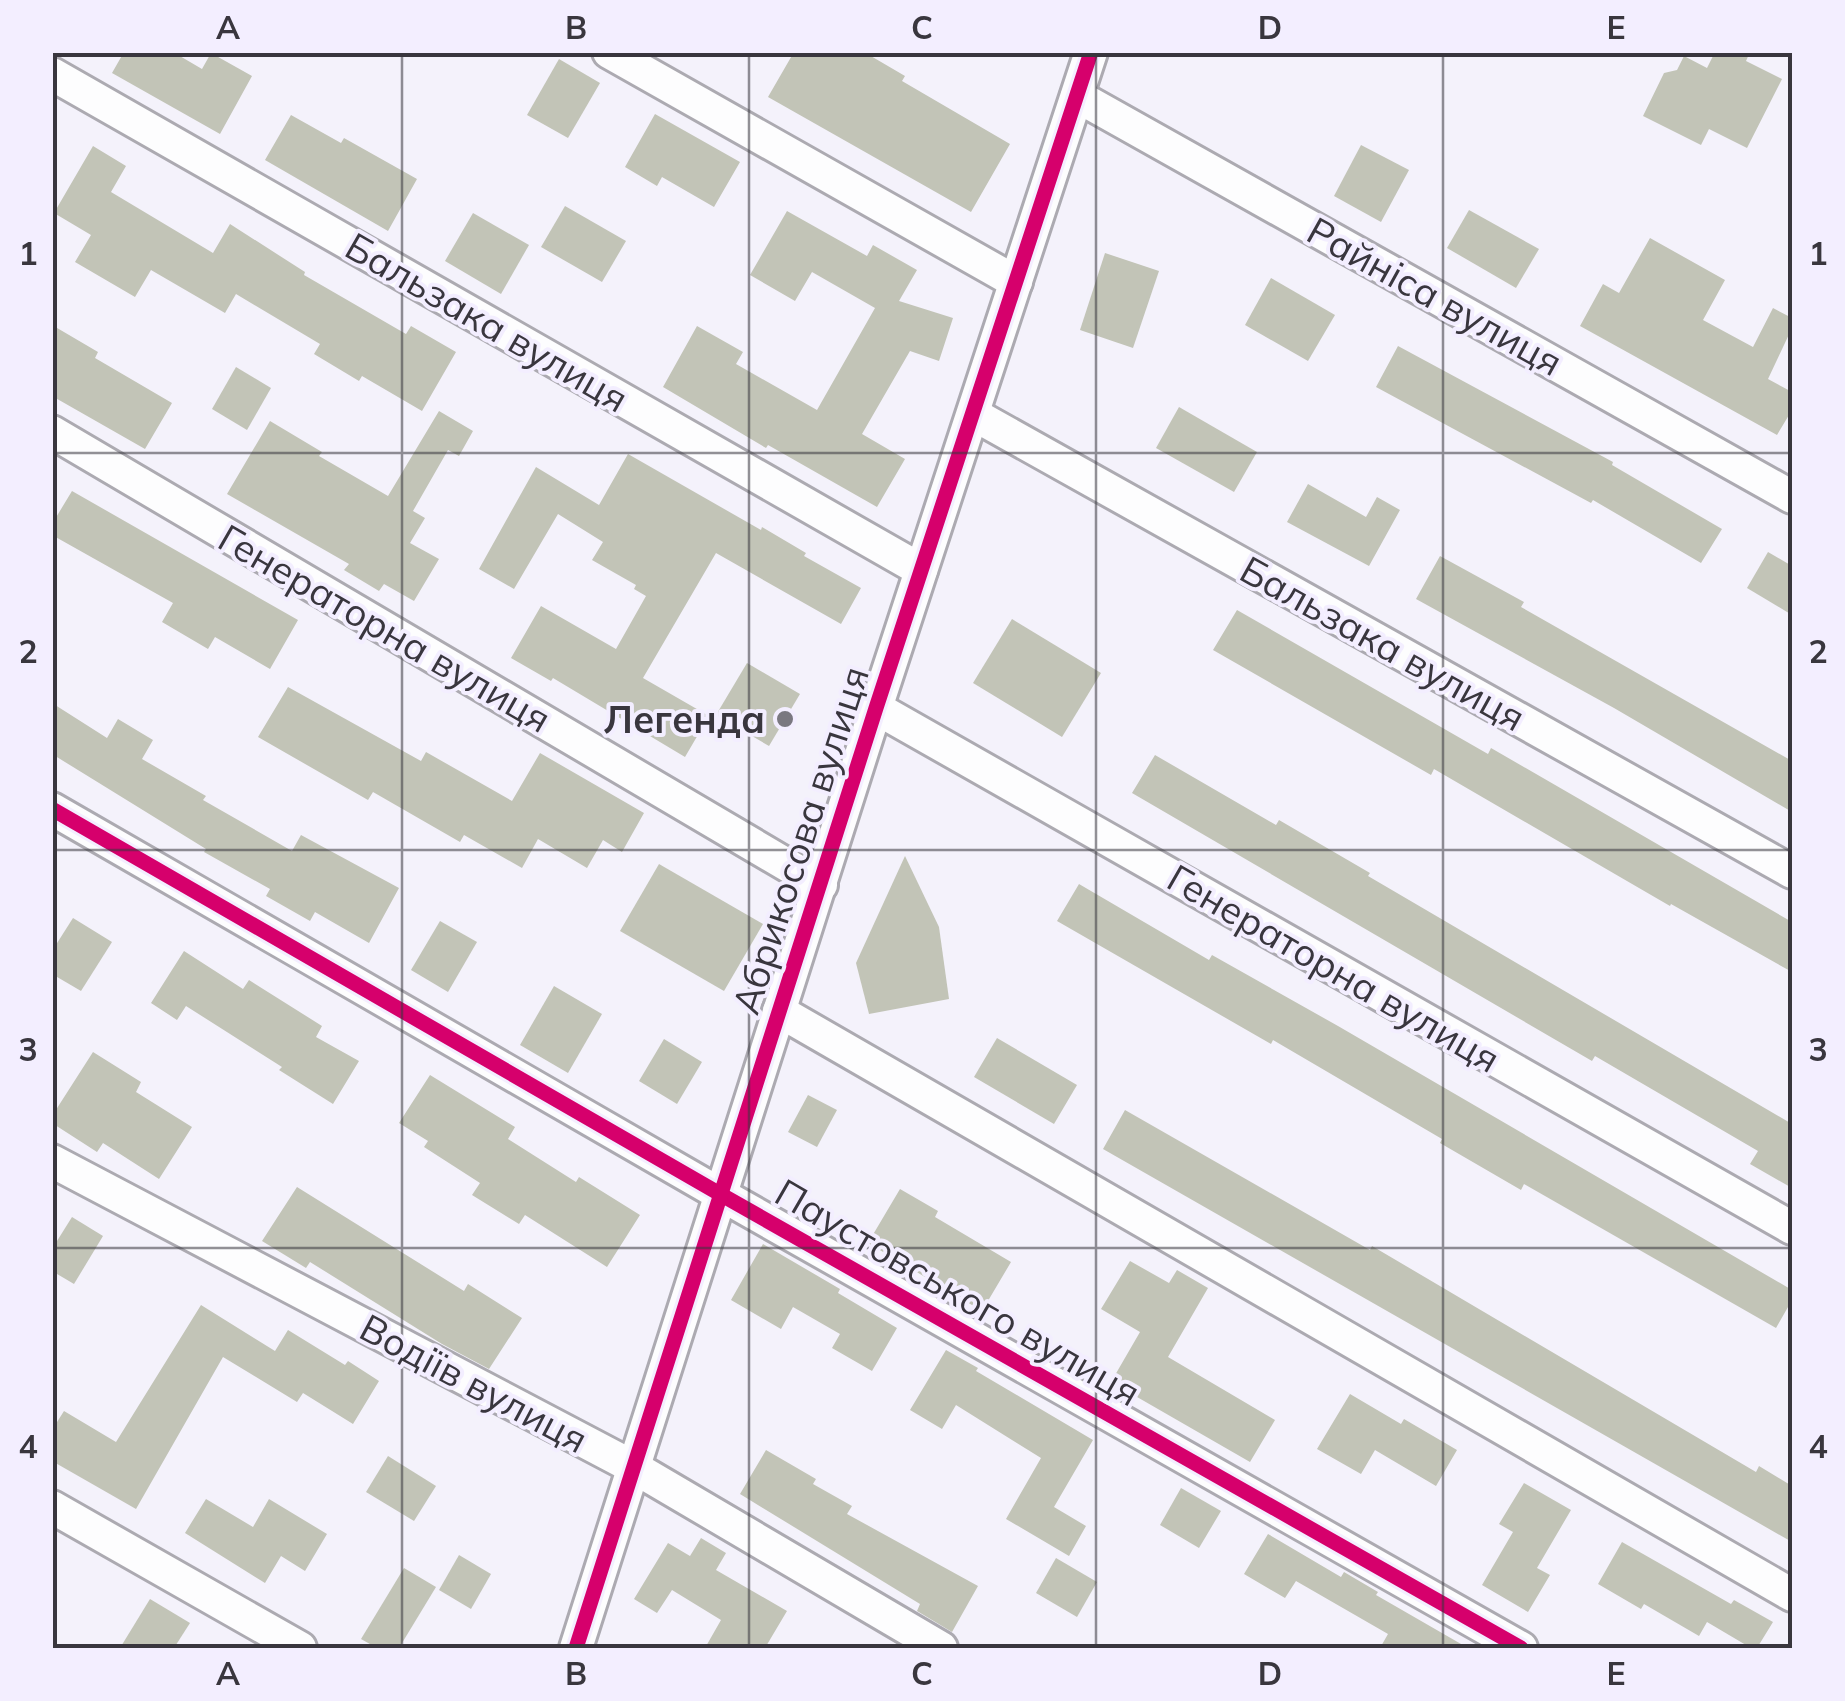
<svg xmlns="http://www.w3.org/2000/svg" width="1845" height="1701" viewBox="0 0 1845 1701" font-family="Mulish,sans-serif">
<rect width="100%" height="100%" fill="#f4f2fb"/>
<g fill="#c2c4b7">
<path d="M 124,52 L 173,52 L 202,69 L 211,53 L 252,76 L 220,134 L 112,73 Z"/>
<path d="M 794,52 L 864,52 L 905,76 L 902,81 L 1010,144 L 971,212 L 768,97 Z"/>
<path d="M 1715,52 L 1750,52 L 1746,61 L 1782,79 L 1747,148 L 1709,129 L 1701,145 L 1643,116 L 1664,73 L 1677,70 L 1684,56 L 1707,68 Z"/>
<path d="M 559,59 L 600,83 L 568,138 L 527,115 Z"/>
<path d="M 655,114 L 740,162 L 714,207 L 662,177 L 657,186 L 625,167 Z"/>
<path d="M 291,115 L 341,143 L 344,138 L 417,179 L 388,231 L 265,160 Z"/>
<path d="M 1361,145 L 1409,170 L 1381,222 L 1334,196 Z"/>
<path d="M 93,146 L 126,166 L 111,192 L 213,253 L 230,224 L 305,272 L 304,275 L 406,334 L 411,326 L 456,352 L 422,411 L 362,376 L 359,381 L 314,354 L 320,344 L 236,294 L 225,313 L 151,270 L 135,297 L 75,262 L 91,235 L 54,213 Z"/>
<path d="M 565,206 L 626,241 L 602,282 L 541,247 Z"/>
<path d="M 1469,210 L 1539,249 L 1516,288 L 1447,248 Z"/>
<path d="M 787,211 L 867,256 L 873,245 L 917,270 L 899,301 L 953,318 L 939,361 L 910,351 L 862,434 L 905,459 L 877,507 L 768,445 L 766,448 L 663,387 L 697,326 L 743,352 L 736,364 L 817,410 L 875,308 L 812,272 L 795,301 L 750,275 Z"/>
<path d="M 473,213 L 529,245 L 501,294 L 445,261 Z"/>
<path d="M 1650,238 L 1725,280 L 1703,320 L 1753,347 L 1773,308 L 1792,318 L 1792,328 L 1768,379 L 1792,392 L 1792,410 L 1777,435 L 1580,326 L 1603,284 L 1619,293 Z"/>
<path d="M 1105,253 L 1159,271 L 1133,348 L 1080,330 Z"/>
<path d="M 1271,278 L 1335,315 L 1308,361 L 1245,325 Z"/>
<path d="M 52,325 L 98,352 L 95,358 L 172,403 L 145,449 L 52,396 Z"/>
<path d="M 1398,346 L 1613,462 L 1612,465 L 1722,529 L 1701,563 L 1593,500 L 1591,503 L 1376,387 Z"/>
<path d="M 236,367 L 271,388 L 247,430 L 212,409 Z"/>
<path d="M 1179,407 L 1257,452 L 1234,492 L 1156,448 Z"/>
<path d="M 439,411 L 473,431 L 459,456 L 448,450 L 413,511 L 425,518 L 410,543 L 439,559 L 414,601 L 384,584 L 379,591 L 344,570 L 349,564 L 227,494 L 270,421 L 322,452 L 319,456 L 388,496 Z"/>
<path d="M 628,454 L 761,530 L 762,527 L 806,553 L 804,556 L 861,588 L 841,624 L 716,553 L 643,678 L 709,716 L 685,757 L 553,678 L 551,681 L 511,658 L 541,606 L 616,649 L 646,596 L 634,589 L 636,585 L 592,560 L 603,542 L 558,514 L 514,589 L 479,569 L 536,467 L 599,505 Z"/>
<path d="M 1308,484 L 1366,517 L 1377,497 L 1400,510 L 1369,566 L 1287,522 Z"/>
<path d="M 72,491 L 298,620 L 270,669 L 215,637 L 208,649 L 162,622 L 173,603 L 52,535 L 52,524 Z"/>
<path d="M 1768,552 L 1792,566 L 1792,615 L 1747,588 Z"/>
<path d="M 1440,556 L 1524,602 L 1521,607 L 1792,761 L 1792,812 L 1614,708 L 1416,599 Z"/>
<path d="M 1237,610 L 1488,754 L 1491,748 L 1792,922 L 1792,972 L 1671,904 L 1670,906 L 1434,769 L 1431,775 L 1213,650 Z"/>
<path d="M 1012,619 L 1101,673 L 1062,737 L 973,683 Z"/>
<path d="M 747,663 L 800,694 L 769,746 L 716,715 Z"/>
<path d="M 288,687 L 421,761 L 426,752 L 512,801 L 540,753 L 644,813 L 622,852 L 603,840 L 587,868 L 538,839 L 522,868 L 464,835 L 460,842 L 373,792 L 368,800 L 258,737 Z"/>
<path d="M 52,703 L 107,738 L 118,719 L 153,740 L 142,759 L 206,796 L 203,800 L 292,851 L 301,835 L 399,888 L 369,943 L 315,912 L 310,921 L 266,896 L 270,889 L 204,852 L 206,849 L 52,754 Z"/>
<path d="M 1155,755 L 1276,825 L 1279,820 L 1370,873 L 1368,876 L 1792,1124 L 1792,1188 L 1750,1164 L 1758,1151 L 1595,1056 L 1592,1061 L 1132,793 Z"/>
<path d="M 905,856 L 939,927 L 949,999 L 869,1014 L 856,963 Z"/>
<path d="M 659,864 L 763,924 L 724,991 L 620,931 Z"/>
<path d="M 1079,884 L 1209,960 L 1212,955 L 1338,1026 L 1792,1290 L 1792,1300 L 1776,1328 L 1524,1184 L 1521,1190 L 1440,1143 L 1442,1139 L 1273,1040 L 1271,1044 L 1057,921 Z"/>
<path d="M 73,918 L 112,942 L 81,991 L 52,974 L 52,951 Z"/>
<path d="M 440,921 L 477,942 L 448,992 L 411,970 Z"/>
<path d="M 184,951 L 243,989 L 249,980 L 322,1026 L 316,1037 L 359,1061 L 333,1104 L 279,1070 L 282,1067 L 186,1006 L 177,1020 L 151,1003 Z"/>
<path d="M 554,986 L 602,1014 L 568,1073 L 520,1045 Z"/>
<path d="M 997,1038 L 1077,1085 L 1054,1124 L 974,1077 Z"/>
<path d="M 664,1039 L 702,1062 L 677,1104 L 639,1081 Z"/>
<path d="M 93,1052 L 141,1082 L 136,1092 L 192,1127 L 159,1179 L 103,1143 L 97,1152 L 52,1123 L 52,1116 Z"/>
<path d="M 430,1075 L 515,1127 L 508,1139 L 576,1182 L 579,1177 L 640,1215 L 607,1267 L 525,1215 L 519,1224 L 472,1195 L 480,1183 L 424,1147 L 428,1141 L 399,1123 Z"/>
<path d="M 808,1095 L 837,1110 L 817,1147 L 788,1132 Z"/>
<path d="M 1125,1110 L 1370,1250 L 1372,1246 L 1756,1472 L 1759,1466 L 1792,1486 L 1792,1542 L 1103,1149 Z"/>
<path d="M 297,1187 L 464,1291 L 468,1284 L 522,1318 L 489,1369 L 442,1344 L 310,1262 L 306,1268 L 262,1241 Z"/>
<path d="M 900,1189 L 938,1211 L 935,1217 L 1011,1262 L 982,1311 L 868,1243 Z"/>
<path d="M 72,1217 L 103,1236 L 74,1284 L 52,1271 L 52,1249 Z"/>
<path d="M 763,1244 L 840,1289 L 838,1293 L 897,1328 L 872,1371 L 832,1348 L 840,1334 L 793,1307 L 781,1329 L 731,1300 Z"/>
<path d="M 1130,1261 L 1169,1283 L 1177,1270 L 1208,1288 L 1168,1357 L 1275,1420 L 1250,1462 L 1111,1382 L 1140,1332 L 1101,1309 Z"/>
<path d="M 201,1305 L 275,1351 L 288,1330 L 345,1365 L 348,1361 L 379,1381 L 353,1424 L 303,1393 L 297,1402 L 223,1357 L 136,1509 L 52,1461 L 52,1430 L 64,1411 L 116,1442 Z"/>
<path d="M 946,1350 L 978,1368 L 976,1371 L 1093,1440 L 1054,1507 L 1086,1526 L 1069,1556 L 1006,1519 L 1041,1458 L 956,1405 L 942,1429 L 910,1410 Z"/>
<path d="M 1350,1394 L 1401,1424 L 1404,1419 L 1457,1450 L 1436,1486 L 1375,1450 L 1361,1474 L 1317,1449 Z"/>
<path d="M 766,1450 L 816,1479 L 813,1484 L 852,1506 L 847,1514 L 978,1586 L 952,1632 L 917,1611 L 920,1604 L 740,1494 Z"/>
<path d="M 388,1456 L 436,1486 L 414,1521 L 366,1492 Z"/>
<path d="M 1524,1483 L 1571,1510 L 1537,1568 L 1550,1575 L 1528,1612 L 1482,1585 L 1513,1532 L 1499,1524 Z"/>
<path d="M 1181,1488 L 1221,1511 L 1199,1548 L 1160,1525 Z"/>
<path d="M 206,1499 L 253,1527 L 269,1499 L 327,1534 L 305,1571 L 281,1556 L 265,1583 L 185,1533 Z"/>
<path d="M 1268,1534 L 1341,1577 L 1344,1572 L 1378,1592 L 1376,1595 L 1468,1648 L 1380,1648 L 1388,1634 L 1296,1581 L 1285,1598 L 1244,1574 Z"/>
<path d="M 701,1538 L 726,1553 L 716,1570 L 787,1611 L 765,1648 L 705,1648 L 721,1620 L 672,1590 L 657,1613 L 634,1599 L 668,1543 L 690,1556 Z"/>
<path d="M 1622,1542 L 1731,1604 L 1734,1600 L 1773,1622 L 1757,1648 L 1751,1648 L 1707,1622 L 1699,1636 L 1644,1604 L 1641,1609 L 1598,1584 Z"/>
<path d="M 459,1555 L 491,1574 L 471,1609 L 439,1590 Z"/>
<path d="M 1056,1558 L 1097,1582 L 1077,1617 L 1036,1593 Z"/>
<path d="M 404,1568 L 436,1587 L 399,1648 L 377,1648 L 361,1639 Z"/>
<path d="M 150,1599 L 190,1623 L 174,1648 L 120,1648 Z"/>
</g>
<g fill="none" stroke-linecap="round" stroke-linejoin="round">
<defs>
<g id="minor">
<path d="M 609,52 L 1016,282"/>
<path d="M 52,74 L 921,570"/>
<path d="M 1077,96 L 1792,497"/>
<path d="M 973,414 L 1792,872"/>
<path d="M 52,432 L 821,885"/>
<path d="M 876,708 L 1792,1228"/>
<path d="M 52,809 L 720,1194 L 1521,1648"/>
<path d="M 779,1011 L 1792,1595"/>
<path d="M 52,1161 L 635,1468 L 941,1648"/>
<path d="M 52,1507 L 300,1648"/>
<path d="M 576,1648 L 876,708 L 1091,52"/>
</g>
</defs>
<use href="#minor" stroke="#acaab1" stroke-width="38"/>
<use href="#minor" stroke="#fdfdfe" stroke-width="32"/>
<defs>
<g id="cycleway">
<path d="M 52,809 L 720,1194 L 1521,1648"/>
<path d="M 576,1648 L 876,708 L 1091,52"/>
</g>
</defs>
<use href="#cycleway" stroke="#f3eeff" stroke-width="21"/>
<use href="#cycleway" stroke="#d6006c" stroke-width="15"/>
</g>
<path fill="none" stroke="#39363e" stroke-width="2.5" stroke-opacity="0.55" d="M 402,52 L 402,1648M 749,52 L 749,1648M 1096,52 L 1096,1648M 1443,52 L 1443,1648M 52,453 L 1792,453M 52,850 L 1792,850M 52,1248 L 1792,1248"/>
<circle fill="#7a7880" stroke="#f3eeff" stroke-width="4" cx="785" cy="719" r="10"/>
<g text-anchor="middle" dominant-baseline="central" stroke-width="8" stroke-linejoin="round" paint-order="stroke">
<g font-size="38" fill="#39363e" stroke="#f3eeff">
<text transform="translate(1435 296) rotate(29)">Райніса вулиця</text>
<text transform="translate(487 322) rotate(30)">Бальзака вулиця</text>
<text transform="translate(385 628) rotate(30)">Генераторна вулиця</text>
<text transform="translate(1383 643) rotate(29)">Бальзака вулиця</text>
<text transform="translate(800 840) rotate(-72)">Абрикосова вулиця</text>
<text transform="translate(1334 968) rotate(30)">Генераторна вулиця</text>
<text transform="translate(958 1292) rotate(30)">Паустовського вулиця</text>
<text transform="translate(474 1383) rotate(28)">Водіїв вулиця</text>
</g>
<g font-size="38" font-weight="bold" fill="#39363e" stroke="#f3eeff" text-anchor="end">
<text x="765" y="719">Легенда</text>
</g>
</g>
<rect width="1845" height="1701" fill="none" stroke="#f3eeff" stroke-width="110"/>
<rect x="55" y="55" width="1735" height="1591" fill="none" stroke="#39363e" stroke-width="4"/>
<g font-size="32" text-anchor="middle" font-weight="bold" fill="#39363e">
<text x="228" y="39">A</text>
<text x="576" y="39">B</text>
<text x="922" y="39">C</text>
<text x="1270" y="39">D</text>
<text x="1616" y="39">E</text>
<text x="28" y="265">1</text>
<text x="1818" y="265">1</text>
<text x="28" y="663">2</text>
<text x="1818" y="663">2</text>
<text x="28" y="1061">3</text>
<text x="1818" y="1061">3</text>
<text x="28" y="1458">4</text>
<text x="1818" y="1458">4</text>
<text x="228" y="1685">A</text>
<text x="576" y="1685">B</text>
<text x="922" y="1685">C</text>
<text x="1270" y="1685">D</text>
<text x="1616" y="1685">E</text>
</g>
</svg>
